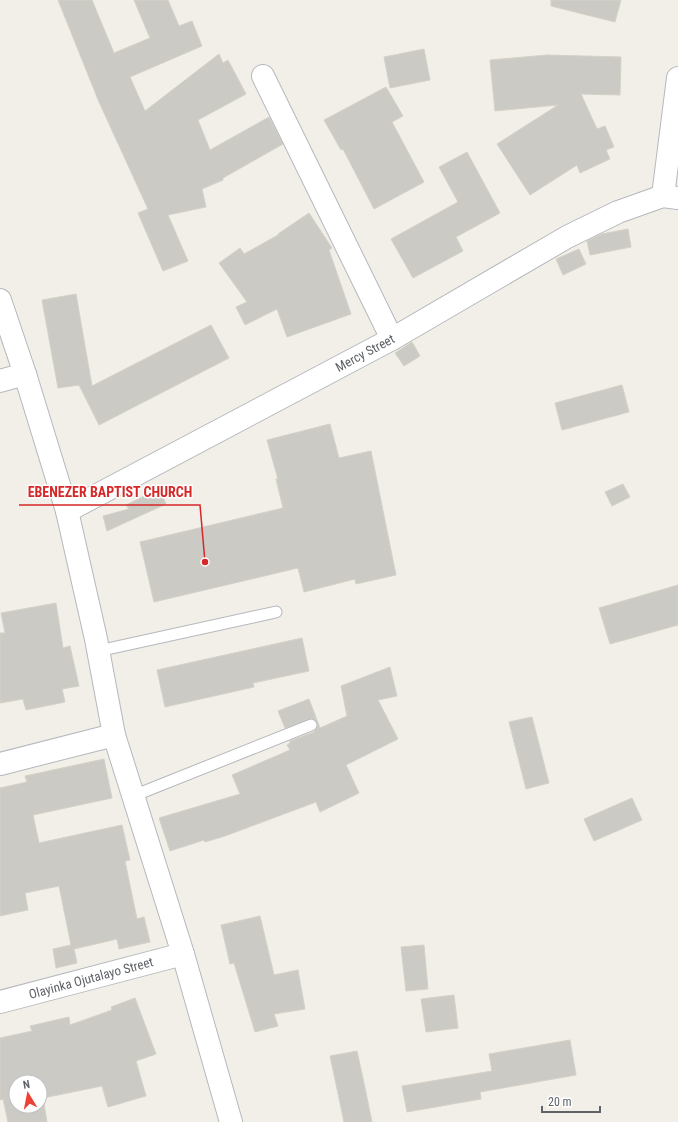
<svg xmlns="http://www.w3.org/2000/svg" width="678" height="1122" viewBox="0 0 678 1122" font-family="'Roboto Condensed',sans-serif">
<rect width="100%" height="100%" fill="#f1efe8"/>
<g fill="#cccac5" stroke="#d6d1c6" fill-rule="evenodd">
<path d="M 58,0 L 92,0 L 114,53 L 150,38 L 134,0 L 168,0 L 179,26 L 192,21 L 202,46 L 130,77 L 145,111 L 219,54 L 223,63 L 228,60 L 246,94 L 198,120 L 210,150 L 269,117 L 283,144 L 223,178 L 223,180 L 202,189 L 206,207 L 168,215 L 188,261 L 163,271 L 138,213 L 148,209 L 99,102 Z"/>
<path d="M 551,0 L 621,0 L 615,22 L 551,6 Z"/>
<path d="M 424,49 L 430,80 L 390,88 L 384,57 Z"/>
<path d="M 547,55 L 621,57 L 620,95 L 581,94 L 597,129 L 605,126 L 614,147 L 606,150 L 610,159 L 580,173 L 577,165 L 530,195 L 497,144 L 558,105 L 495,111 L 490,60 Z"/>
<path d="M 386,87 L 403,116 L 392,122 L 424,182 L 374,209 L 343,149 L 341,150 L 324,120 Z"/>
<path d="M 467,152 L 500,213 L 456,237 L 463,251 L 413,278 L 391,239 L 458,202 L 439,167 Z"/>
<path d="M 309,213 L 332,248 L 329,250 L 351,314 L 287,337 L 277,309 L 245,325 L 236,307 L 247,302 L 219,263 L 240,248 L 244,254 L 278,235 L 278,234 Z"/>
<path d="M 628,229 L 631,247 L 590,255 L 587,241 L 602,234 Z"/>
<path d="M 579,249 L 586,264 L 563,275 L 556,259 Z"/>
<path d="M 76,294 L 92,386 L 211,325 L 229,358 L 99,425 L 79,385 L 58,388 L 42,300 Z"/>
<path d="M 412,342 L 420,356 L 404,366 L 395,353 Z"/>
<path d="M 622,385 L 629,412 L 562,430 L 555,403 Z"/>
<path d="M 330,424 L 339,458 L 371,451 L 396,575 L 356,584 L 355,579 L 304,592 L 298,568 L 154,602 L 140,542 L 283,508 L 276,479 L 278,479 L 267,440 Z"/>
<path d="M 623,484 L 630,497 L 612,506 L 605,492 Z"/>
<path d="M 159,489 L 166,504 L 107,531 L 103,516 L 129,509 L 126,505 Z"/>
<path d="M 678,585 L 678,625 L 610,644 L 599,608 Z"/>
<path d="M 56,603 L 63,648 L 70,646 L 79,686 L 62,689 L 65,702 L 26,710 L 23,699 L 0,703 L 0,633 L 5,633 L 1,613 Z"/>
<path d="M 302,638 L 309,671 L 253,683 L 254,687 L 165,707 L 157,670 Z"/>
<path d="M 390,667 L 397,696 L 378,700 L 398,739 L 346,765 L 359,793 L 320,812 L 316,802 L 225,836 L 205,842 L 204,840 L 170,851 L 159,818 L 240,794 L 232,775 L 290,750 L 287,745 L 290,743 L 290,741 L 314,732 L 318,726 L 316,720 L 312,718 L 285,728 L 278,711 L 309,699 L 320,728 L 347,716 L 341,686 Z"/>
<path d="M 532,717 L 549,783 L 526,789 L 509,722 Z"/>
<path d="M 104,759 L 112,798 L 33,815 L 39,843 L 122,825 L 130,860 L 125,861 L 137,919 L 144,917 L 150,942 L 119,949 L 117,939 L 74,949 L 77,963 L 56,968 L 53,949 L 71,945 L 59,886 L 25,893 L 28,910 L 0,916 L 0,788 L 27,782 L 25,776 Z"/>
<path d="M 632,798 L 642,820 L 594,841 L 584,819 Z"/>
<path d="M 260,916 L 274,975 L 298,970 L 305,1009 L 274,1014 L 278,1026 L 255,1032 L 234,963 L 230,964 L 221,925 Z"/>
<path d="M 424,945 L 428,989 L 406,991 L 401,947 Z"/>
<path d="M 454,995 L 458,1028 L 426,1032 L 421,999 Z"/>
<path d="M 135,998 L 156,1054 L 136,1061 L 146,1096 L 108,1107 L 102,1086 L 43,1098 L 47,1122 L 8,1122 L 3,1099 L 0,1100 L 0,1038 L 32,1031 L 30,1026 L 69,1017 L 70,1025 L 112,1010 L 111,1007 ZM 16,1082 L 40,1082 L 40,1106 L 16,1106 Z"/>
<path d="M 570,1040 L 576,1075 L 480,1092 L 481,1099 L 407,1112 L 402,1086 L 492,1071 L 489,1054 Z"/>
<path d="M 357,1051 L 365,1088 L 372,1122 L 344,1122 L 330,1056 Z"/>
</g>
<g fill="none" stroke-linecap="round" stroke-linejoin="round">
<defs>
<g id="service">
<path d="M 98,651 L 276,612"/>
<path d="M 133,796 L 311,725"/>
</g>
<g id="minor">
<path d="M 263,76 L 392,339"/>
<path d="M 663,196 L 678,78"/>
<path d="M 0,300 L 25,374 L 67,511 L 96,639 L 114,735 L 183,954 L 231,1122"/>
<path d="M 0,381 L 25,374"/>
<path d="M 67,511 L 392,339 L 567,237 L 618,212 L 663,196 L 678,198"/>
<path d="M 0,764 L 114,735"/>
<path d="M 0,1002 L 183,954"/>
</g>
</defs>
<use href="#service" stroke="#b5b8bc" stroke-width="13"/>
<use href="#minor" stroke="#b5b8bc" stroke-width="24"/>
<use href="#service" stroke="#fff" stroke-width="11"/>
<use href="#minor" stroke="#fff" stroke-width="22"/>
</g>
<g text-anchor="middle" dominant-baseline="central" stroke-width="3" stroke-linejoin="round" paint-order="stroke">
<g font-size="13" fill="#5f6368" stroke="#fff">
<text transform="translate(365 353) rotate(-28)">Mercy Street</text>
<text transform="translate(91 978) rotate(-15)">Olayinka Ojutalayo Street</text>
</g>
</g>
<path fill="none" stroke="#d62828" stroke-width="1.5" d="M205 562L200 505H19"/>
<circle fill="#d62828" stroke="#fff" stroke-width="1.5" cx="205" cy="562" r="4"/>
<g font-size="14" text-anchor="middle" font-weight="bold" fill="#d62828" stroke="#fff" stroke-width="3" stroke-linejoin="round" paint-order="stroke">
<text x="110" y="497">EBENEZER BAPTIST CHURCH</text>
</g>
<g transform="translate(28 1094) rotate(350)"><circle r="19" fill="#ffffff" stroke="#bfc1c3"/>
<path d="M0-3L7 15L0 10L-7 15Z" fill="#ea4335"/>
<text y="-6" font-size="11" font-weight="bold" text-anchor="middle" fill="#5f6368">N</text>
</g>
<path d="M542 1106v6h58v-6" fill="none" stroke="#5f6368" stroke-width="2"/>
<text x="548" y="1106" font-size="12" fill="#5f6368" stroke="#ffffff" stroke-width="3" paint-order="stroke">20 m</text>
</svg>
